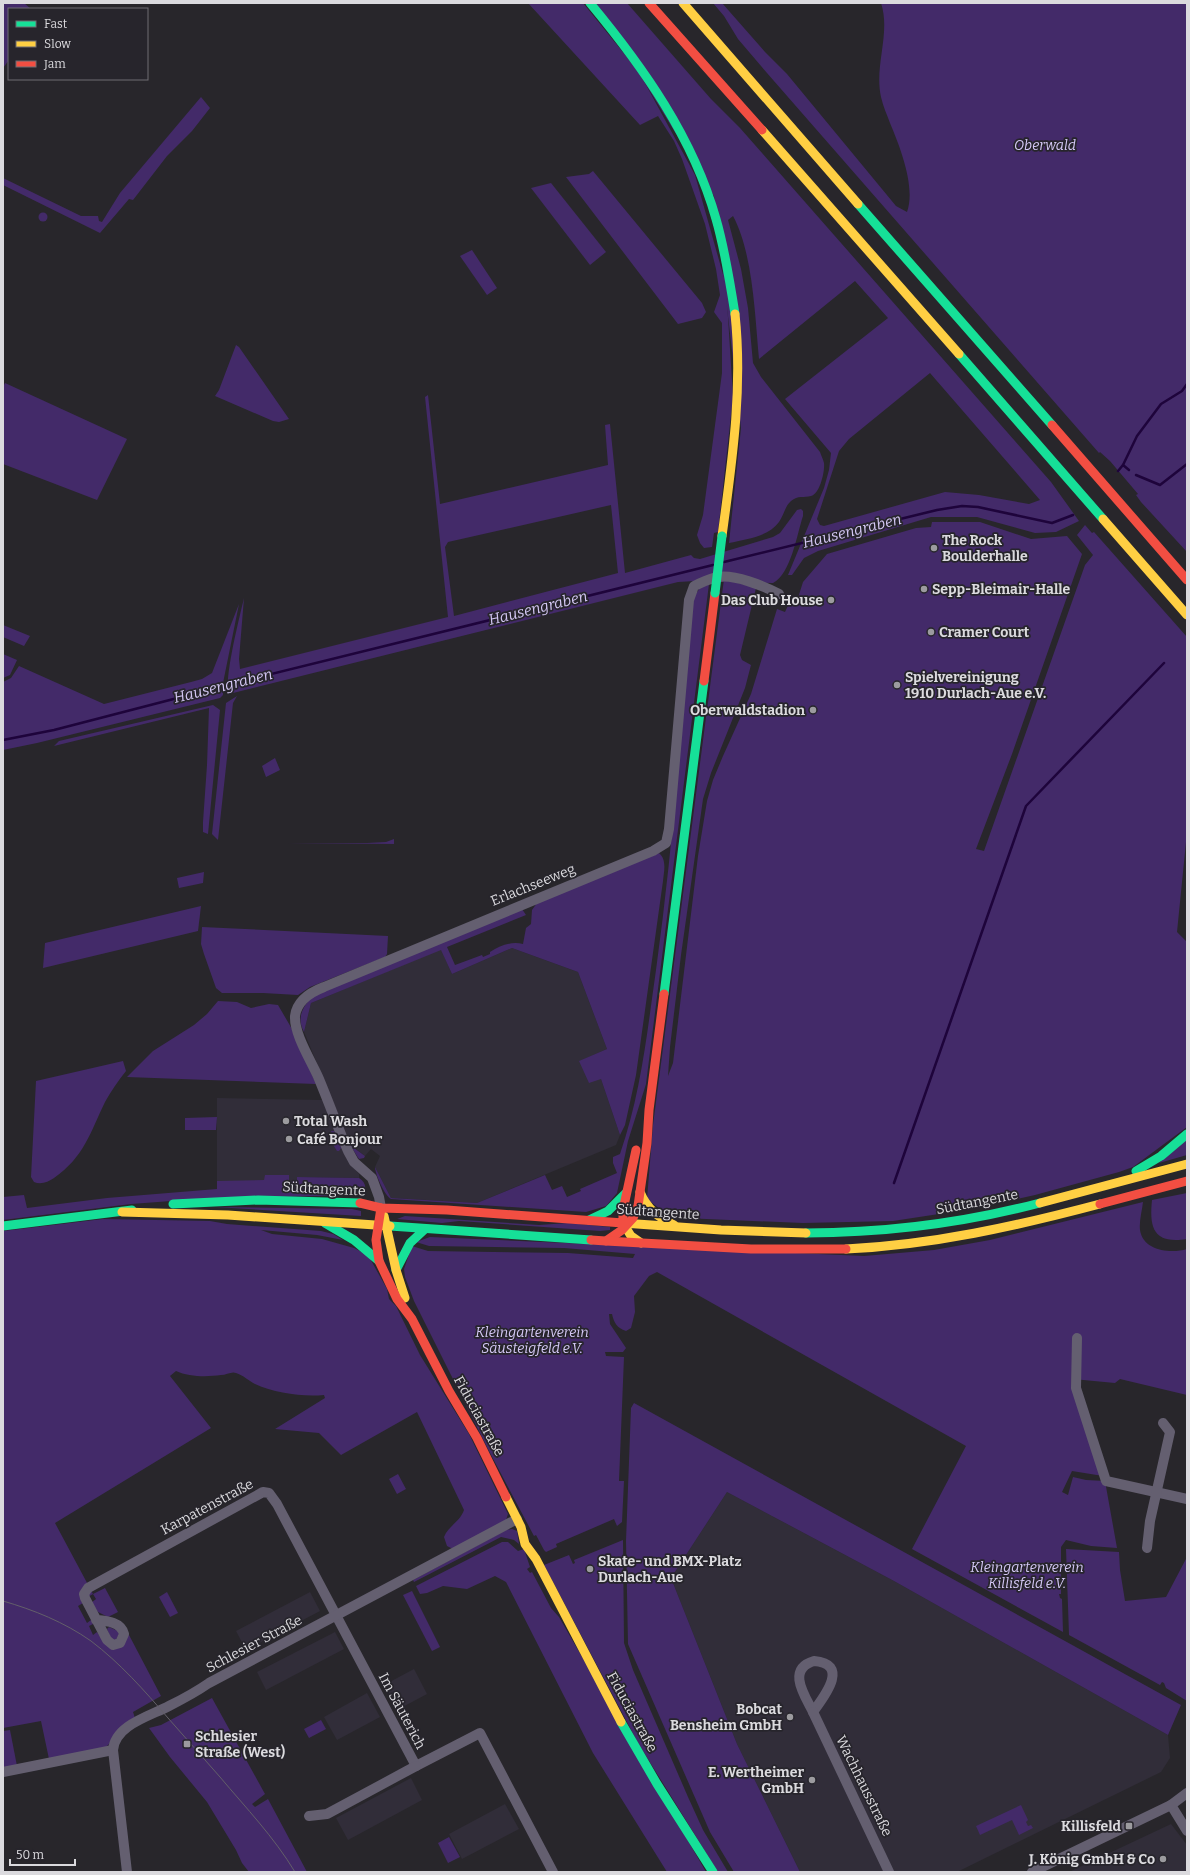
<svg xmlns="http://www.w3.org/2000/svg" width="1190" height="1875" viewBox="0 0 1190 1875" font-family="Bitter,serif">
<rect width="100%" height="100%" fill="#28262b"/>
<g fill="#312d39">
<path d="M 512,948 L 578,972 L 607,1049 L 580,1061 L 601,1079 L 620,1135 L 616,1145 L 477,1203 L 391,1198 L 375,1167 L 380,1156 L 371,1149 L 365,1156 L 351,1145 L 304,1032 L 311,1003 L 441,949 L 452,974 Z"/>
<path d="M 217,1098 L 323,1100 L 347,1159 L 359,1174 L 359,1178 L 297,1177 L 297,1181 L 289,1181 L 289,1175 L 265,1175 L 265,1181 L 217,1181 Z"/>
<path d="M 727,1492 L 894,1581 L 1168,1735 L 1170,1758 L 1161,1772 L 957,1872 L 800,1872 L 737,1744 L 671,1578 Z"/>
<path d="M 310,1592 L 320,1611 L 246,1650 L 236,1631 Z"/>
<path d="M 335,1632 L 344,1649 L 266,1690 L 257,1672 Z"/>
<path d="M 414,1669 L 427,1694 L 397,1710 L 384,1685 Z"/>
<path d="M 367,1693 L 380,1717 L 337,1740 L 324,1717 Z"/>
<path d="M 411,1778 L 422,1800 L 348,1840 L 336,1818 Z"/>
<path d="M 505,1804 L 519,1829 L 462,1859 L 449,1834 Z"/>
<path d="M 1171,1824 L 1187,1845 L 1187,1872 L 1069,1872 Z"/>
</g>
<g fill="#432a69" fill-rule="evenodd">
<path d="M 3,3 L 24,3 L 31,9 L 9,9 L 9,60 L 3,68 Z"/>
<path d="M 528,3 L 583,3 L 639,72 L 695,175 L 726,285 L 733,397 L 718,532 L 714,533 L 712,547 L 704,548 L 700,543 L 697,535 L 703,515 L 722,373 L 722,323 L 714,312 L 720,295 L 716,269 L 705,224 L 682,159 L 674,141 L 658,116 L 640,125 Z"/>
<path d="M 596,3 L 627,3 L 711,99 L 740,128 L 1051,482 L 1079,521 L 1056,532 L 1035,533 L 977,517 L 931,517 L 818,551 L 804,558 L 792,575 L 788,575 L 824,488 L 829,470 L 831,453 L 785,399 L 888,318 L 855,281 L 759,359 C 755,316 753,253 733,216 L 728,220 L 741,269 L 748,308 L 753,363 L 761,377 L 820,452 C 821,455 823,459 824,463 C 825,471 820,494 811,496 C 804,498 798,495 791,501 C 785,506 784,515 779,522 C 768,537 746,539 729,543 L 741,428 L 714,196 ZM 930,373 L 1040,500 L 1029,504 L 979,495 L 945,492 L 824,526 L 820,525 L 817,519 L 839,451 L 849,439 Z"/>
<path d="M 713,3 L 722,3 L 765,52 L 787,74 L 896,206 L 907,212 C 916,187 900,147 890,123 C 887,115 883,106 881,97 C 874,66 891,33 881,3 L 1187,3 L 1187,552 L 1141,502 L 1136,495 L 1138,494 L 1110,461 L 1100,452 L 1099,453 L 767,73 L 738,39 L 724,16 Z"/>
<path d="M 201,97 L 210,108 L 192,131 L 167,156 L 133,200 L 129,199 L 100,233 L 3,185 L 3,178 L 81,216 L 98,216 L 99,221 L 102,222 L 120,193 Z"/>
<path d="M 593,171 L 702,303 L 706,312 L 702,318 L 678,324 L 566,177 L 589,174 Z"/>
<path d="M 551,183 L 606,252 L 590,265 L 531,188 Z"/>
<circle cx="43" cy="217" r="4.5"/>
<path d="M 472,250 L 497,288 L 487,295 L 460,256 Z"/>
<path d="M 236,345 L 239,347 L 289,419 L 279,422 L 273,421 L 215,396 L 219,390 Z"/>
<path d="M 5,383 L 127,439 L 97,500 L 3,464 L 3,387 Z"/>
<path d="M 428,395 L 440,504 L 608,465 L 605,425 L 610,424 L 625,573 L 691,555 L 694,558 L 700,559 L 773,537 L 780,533 L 797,510 L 801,509 L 803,511 L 803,516 C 797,534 791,574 773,583 L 695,581 L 678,582 L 229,694 C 223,682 240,615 244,598 L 239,659 L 240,669 L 448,617 L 425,397 ZM 611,505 L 618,573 L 454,616 L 445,547 L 448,542 Z"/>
<path d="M 932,522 L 980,522 L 1031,539 L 1067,536 L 1082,554 L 1012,754 L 976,849 L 984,851 L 1085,565 L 1093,555 L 1077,535 L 1085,525 L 1092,533 L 1094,532 L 1187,637 L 1187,832 L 1177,932 L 1187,942 L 1187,1127 L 1133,1167 L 1119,1172 L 1035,1195 L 1000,1203 L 965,1210 L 893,1221 L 803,1223 L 683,1218 L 669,1216 L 647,1199 L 653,1125 L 724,579 L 756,588 L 740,655 L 742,660 L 751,665 L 745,688 L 711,773 L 703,799 L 681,955 L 670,1047 L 668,1076 L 673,1063 L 698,856 L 707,801 L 713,780 L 723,756 L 751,694 L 777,609 L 785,612 L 791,599 L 797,601 L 803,582 L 827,554 L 916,528 L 931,527 Z"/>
<path d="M 709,584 L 646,1084 L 628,1141 L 617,1193 L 606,1206 L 586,1212 L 391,1199 C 385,1196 375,1174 375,1167 L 391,1198 L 477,1203 L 545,1175 L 552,1190 L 562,1186 L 567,1197 L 581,1191 L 580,1189 L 617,1173 L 613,1163 L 613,1157 L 620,1154 C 641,1093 647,1033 656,970 C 673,847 682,723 692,599 L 700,588 Z"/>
<path d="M 239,604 L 223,683 L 223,695 L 220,698 L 37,743 L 3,750 L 3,682 L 11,678 L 19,666 L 104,704 L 191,682 L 202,679 L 212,673 Z"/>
<path d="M 3,625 L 30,636 L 24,646 L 3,637 Z"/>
<path d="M 3,654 L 17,660 L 10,675 L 3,678 Z"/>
<path d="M 237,696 L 233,703 L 218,840 L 212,834 L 226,703 Z"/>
<path d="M 213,705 L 220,710 L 208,834 L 203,832 L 203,822 L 207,765 L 209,708 L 54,746 L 59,741 Z"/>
<path d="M 275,758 L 280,770 L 266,777 L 262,766 Z"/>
<path d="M 394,839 L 394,844 L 287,843 L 367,843 L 386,842 Z"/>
<path d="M 659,853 C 667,860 664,871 663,881 L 636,1075 L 625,1125 L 620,1135 L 601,1079 L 589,1083 L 579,1061 L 607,1049 L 578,972 L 512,948 L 452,974 L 441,950 L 311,1003 L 304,1032 C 296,1018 303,1006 313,996 L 522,909 L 526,915 L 447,947 L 455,965 L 482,955 L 483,957 L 490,954 L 490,952 C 499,946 511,941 523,944 L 526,928 L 531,924 L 532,910 L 537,903 Z"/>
<path d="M 204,872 L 203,883 L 179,888 L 177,878 Z"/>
<path d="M 201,906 L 198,931 L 43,968 L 45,943 Z"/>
<path d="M 202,927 L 388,936 L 387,954 L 385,957 L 310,987 L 298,995 L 263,993 L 222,993 L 216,988 L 204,954 L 201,944 Z"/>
<path d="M 218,1001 L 237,1002 L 251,1008 L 269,1004 L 278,1005 L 292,1029 L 316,1084 L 127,1077 L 153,1051 L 194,1025 L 207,1014 Z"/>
<path d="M 123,1061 L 126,1071 C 118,1081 111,1091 105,1102 C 90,1133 84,1157 54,1178 C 48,1182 41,1185 34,1182 L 31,1177 L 36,1081 Z"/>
<path d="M 217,1117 L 216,1130 L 185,1130 L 185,1118 Z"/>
<path d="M 331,1131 L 334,1131 L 341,1148 L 339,1151 L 337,1151 L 332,1143 Z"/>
<path d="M 1187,1139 L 1187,1155 L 1159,1163 Z"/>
<path d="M 350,1145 L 365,1156 L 364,1158 L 359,1159 Z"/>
<path d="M 265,1175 L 289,1175 L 289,1181 L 297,1181 L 297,1177 L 359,1178 C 367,1183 368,1192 358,1195 L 198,1199 L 131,1204 L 3,1220 L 3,1197 L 24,1195 L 27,1208 L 107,1198 L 217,1189 L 217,1181 L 264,1180 Z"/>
<path d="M 1187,1193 L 1187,1239 C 1154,1244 1149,1229 1152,1200 Z"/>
<path d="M 1143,1202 C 1142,1211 1139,1221 1140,1230 C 1143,1251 1171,1254 1187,1249 L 1187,1395 L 1120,1379 L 1115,1383 L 1073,1379 L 1103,1476 L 1072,1471 L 1062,1492 L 1068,1495 L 1073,1477 L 1086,1480 L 1105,1481 L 1117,1548 L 1091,1546 L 1066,1540 L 1061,1547 L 1061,1594 L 1059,1594 L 1060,1598 L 1062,1599 L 1063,1632 L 912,1549 L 966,1446 L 657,1272 L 649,1276 L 634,1296 L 635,1312 L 631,1328 L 626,1331 C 617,1328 614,1323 612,1314 L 609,1314 L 610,1324 L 626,1348 L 623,1352 L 605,1352 L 606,1356 L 624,1357 L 619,1481 L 624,1481 L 622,1522 L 617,1526 L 614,1519 L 556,1544 L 557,1547 L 546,1552 L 544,1550 L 536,1535 L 534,1536 L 489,1451 L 414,1301 L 405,1277 L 404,1269 L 412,1246 L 428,1251 L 568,1253 L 633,1258 L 635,1254 L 564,1248 L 429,1246 L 416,1242 L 430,1237 L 864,1256 L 934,1250 L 990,1240 Z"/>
<path d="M 215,1207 L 352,1209 L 361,1211 L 361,1216 Z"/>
<path d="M 405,1216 L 539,1225 L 568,1223 L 610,1227 L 610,1230 L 600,1231 L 459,1221 L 442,1223 L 397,1219 Z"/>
<path d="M 103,1219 L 210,1221 L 227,1224 L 321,1231 L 333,1234 L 343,1240 L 317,1235 L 261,1230 L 272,1234 L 322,1239 L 354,1248 L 368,1255 L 387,1289 L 389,1299 L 396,1306 L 420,1355 L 469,1434 L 508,1514 L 506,1520 L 453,1549 L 447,1546 L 444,1537 C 448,1526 460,1522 464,1510 L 417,1412 L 341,1455 L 319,1433 L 275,1429 L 325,1398 L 324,1395 C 302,1397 275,1393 255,1384 C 249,1381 243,1375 236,1373 C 232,1371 226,1375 221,1375 C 207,1377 189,1377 176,1371 L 170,1376 L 211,1428 L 55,1523 L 93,1594 L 105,1588 L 118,1612 L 108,1617 L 98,1612 L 91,1603 L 96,1599 L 93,1594 L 81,1601 L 83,1603 L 78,1606 L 87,1623 L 91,1620 L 93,1624 L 89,1626 L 93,1635 L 97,1632 L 106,1645 L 129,1635 L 161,1696 L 133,1712 L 135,1718 L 106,1747 L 49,1759 L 41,1721 L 3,1728 L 3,1231 Z"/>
<path d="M 634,1403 L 1181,1705 L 1168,1735 L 894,1581 L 727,1492 L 671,1578 L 737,1744 L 800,1872 L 734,1872 L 710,1832 L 628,1644 L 626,1541 L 631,1408 Z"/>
<path d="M 398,1474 L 406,1489 L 397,1494 L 389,1479 Z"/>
<path d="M 512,1529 L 517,1531 L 519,1544 L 514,1540 L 501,1537 L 414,1582 L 413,1580 L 506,1530 Z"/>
<path d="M 623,1540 L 624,1643 L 633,1670 L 688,1797 L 703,1830 L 728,1872 L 718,1872 L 638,1743 L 544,1565 L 569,1555 L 573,1564 L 575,1563 L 574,1560 Z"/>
<path d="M 502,1542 L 508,1542 L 518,1551 L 524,1549 L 530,1567 L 527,1569 L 530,1573 L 532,1572 L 551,1608 L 559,1617 L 706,1872 L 667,1872 L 593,1753 L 506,1582 L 495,1576 L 467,1589 L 443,1586 L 427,1593 L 420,1594 L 416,1586 Z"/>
<path d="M 1066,1549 L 1119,1552 L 1120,1570 L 1125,1601 L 1166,1597 L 1187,1557 L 1187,1701 L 1166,1688 L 1164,1683 L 1162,1682 L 1160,1685 L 1069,1635 Z"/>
<path d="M 412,1591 L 440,1647 L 432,1651 L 403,1595 Z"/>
<path d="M 167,1592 L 178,1613 L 170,1617 L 159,1597 Z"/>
<path d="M 109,1627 L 120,1632 L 116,1640 L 111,1639 L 107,1629 Z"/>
<path d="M 212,1698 L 265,1794 L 252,1804 L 255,1807 L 268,1799 L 307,1872 L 249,1872 L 242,1863 L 236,1850 L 207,1802 L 170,1757 L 149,1728 L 161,1725 Z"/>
<path d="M 321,1720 L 326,1729 L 309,1738 L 304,1729 Z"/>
<path d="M 10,1730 L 17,1766 L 3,1768 L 3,1731 Z"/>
<path d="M 1021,1805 L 1028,1820 L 1026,1822 L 1028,1826 L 1031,1825 L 1033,1828 L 1019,1835 L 1012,1820 L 980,1835 L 976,1826 Z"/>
<path d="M 449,1837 L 460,1857 L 448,1863 L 438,1843 Z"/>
</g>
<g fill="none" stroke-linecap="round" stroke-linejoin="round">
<g stroke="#1e043b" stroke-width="2.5">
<path d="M 1123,465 L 1129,470"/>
<path d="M 1118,471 L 1123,465 L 1137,436 L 1161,404 L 1182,391 L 1187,384"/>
<path d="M 1136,475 L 1160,485 L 1187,464"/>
<path d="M 724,562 L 937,510 L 962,506 L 978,507 L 1052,523 L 1073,515"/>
<path d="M 3,740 L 54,730 L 243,681 L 713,565"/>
<path d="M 894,1183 L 1026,806 L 1164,663"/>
</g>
<g stroke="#645f70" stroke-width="10">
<path d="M 381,1208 L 379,1197 L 372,1178 L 354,1162 L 348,1151 C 338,1128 329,1103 319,1079 C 312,1062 294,1035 295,1016 C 297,1000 311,992 324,987 L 653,851 L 666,843 L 669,829 L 689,600 L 694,586 C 701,583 710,578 718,577 C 734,574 764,586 779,594"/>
<path d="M 1077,1338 L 1076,1388 L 1106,1481 L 1187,1499"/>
<path d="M 1147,1548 L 1150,1521 L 1170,1432 L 1163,1423"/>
<path d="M 96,1620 C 107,1621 121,1622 124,1634 L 120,1643 L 113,1645 L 107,1640 L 85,1598 L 84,1594 L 88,1588 L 263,1492 L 269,1493 L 277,1504 L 416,1766 L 480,1733 L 553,1872"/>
<path d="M 814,1661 C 851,1664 823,1698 813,1712 C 805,1696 786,1669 814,1661 Z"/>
<path d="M 813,1712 L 889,1872"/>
<path d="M 3,1772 L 113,1750"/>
<path d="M 1171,1805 L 1187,1831"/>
<path d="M 309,1816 L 327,1814 L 416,1766"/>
<path d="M 127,1872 L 113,1750 C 115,1725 150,1716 169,1706 C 183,1699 196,1692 209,1683 L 517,1519"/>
<path d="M 1032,1872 L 1171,1805 L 1187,1793"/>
</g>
<g stroke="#16e098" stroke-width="9">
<path d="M 590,3 C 643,67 693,137 716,219 C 725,250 730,282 735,314"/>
<path d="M 858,204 L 1052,425"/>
<path d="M 959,354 L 1103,519"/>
<path d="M 664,994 L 704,681"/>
<path d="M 1136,1171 L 1161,1156 L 1187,1134"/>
<path d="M 173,1204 L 258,1200 L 360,1203"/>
<path d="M 589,1220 L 608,1211 L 626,1193"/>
<path d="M 325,1223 L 354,1240 L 379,1261"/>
<path d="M 3,1226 L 132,1210"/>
<path d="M 390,1226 L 591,1240"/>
<path d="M 806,1233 C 885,1233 964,1223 1040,1203"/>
<path d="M 396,1270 L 410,1243 L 425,1229"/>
<path d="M 621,1722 L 657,1784 L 713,1872"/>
</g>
<g stroke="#ffcf43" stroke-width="9">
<path d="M 683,3 L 858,204"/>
<path d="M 762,130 L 959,354"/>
<path d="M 1103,519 L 1187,615"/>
<path d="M 722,536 C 732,462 743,389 735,314"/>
<path d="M 640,1192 C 647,1209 658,1217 674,1225"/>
<path d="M 1040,1203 L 1187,1164"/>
<path d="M 122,1212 L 228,1215 L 390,1226"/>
<path d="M 384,1216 L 396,1270 L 405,1298"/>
<path d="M 641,1243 L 631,1236 L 623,1223 L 721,1230 L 806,1233"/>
<path d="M 846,1249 C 932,1245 1017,1226 1100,1204"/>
<path d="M 506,1497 L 521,1527 L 525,1544 L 536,1559 L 621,1722"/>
</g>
<g stroke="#f24e42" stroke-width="9">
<path d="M 649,3 L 762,130"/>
<path d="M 1052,425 L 1187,580"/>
<path d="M 704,681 L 715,593"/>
<path d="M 360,1203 L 381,1208 L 447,1210 L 623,1223 L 623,1210 L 636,1150"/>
<path d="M 1100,1204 L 1187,1181"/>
<path d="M 381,1208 L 376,1240 L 379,1261 L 397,1299 L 412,1319 L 449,1391 L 477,1438 L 506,1497"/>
<path d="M 591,1240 L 606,1241 L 622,1230 L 633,1218 L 638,1206 L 647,1143 L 649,1110 L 664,994"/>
<path d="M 606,1241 L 751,1249 L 846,1249"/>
</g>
<path stroke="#635f69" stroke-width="1" d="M 3,1601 C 34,1610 64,1622 91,1641 C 120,1663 144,1690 168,1718 C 185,1738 203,1757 220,1777 C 246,1808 274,1837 295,1872"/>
<path stroke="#16e098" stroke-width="9" d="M 715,593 L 722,536"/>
</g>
<g fill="#9c9b9f" stroke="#27252c" stroke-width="1.5">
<circle cx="934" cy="548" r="4"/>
<circle cx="924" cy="589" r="4"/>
<circle cx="831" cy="600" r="4"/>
<circle cx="931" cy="632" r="4"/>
<circle cx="897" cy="685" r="4"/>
<circle cx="813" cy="710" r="4"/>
<circle cx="286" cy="1121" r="4"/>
<circle cx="289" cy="1139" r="4"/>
<circle cx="590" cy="1569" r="4"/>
<circle cx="790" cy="1717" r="4"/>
<rect x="183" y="1740" width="8" height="8" rx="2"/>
<circle cx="812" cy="1780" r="4"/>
<rect x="1125" y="1822" width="8" height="8" rx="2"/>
<circle cx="1163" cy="1859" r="4"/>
</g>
<g text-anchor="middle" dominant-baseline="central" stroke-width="3.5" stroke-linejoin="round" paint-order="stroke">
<g font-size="14" font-style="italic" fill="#d3c7f4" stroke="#27252c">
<text x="1045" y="145">Oberwald</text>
<text x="532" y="1332">Kleingartenverein<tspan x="532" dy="16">Säusteigfeld e.V.</tspan></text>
<text x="1027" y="1567">Kleingartenverein<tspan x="1027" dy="16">Killisfeld e.V.</tspan></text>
</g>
<g font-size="14" font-weight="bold" fill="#dbdade" stroke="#27252c" text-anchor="start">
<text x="942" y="540">The Rock<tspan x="942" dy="16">Boulderhalle</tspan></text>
<text x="932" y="589">Sepp-Bleimair-Halle</text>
<text x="823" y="600" text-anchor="end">Das Club House</text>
<text x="939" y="632">Cramer Court</text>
<text x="905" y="677">Spielvereinigung<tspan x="905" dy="16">1910 Durlach-Aue e.V.</tspan></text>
<text x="805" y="710" text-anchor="end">Oberwaldstadion</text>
<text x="294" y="1121">Total Wash</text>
<text x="297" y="1139">Café Bonjour</text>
<text x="598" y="1561">Skate- und BMX-Platz<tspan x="598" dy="16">Durlach-Aue</tspan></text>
<text x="782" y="1709" text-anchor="end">Bobcat<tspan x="782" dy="16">Bensheim GmbH</tspan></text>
<text x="195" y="1736">Schlesier<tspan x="195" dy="16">Straße (West)</tspan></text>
<text x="804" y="1772" text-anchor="end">E. Wertheimer<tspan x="804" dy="16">GmbH</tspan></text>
<text x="1121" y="1826" text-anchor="end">Killisfeld</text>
<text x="1155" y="1859" text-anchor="end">J. König GmbH &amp; Co</text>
</g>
<g font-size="14" fill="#dbdade" stroke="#27252c">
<text transform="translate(533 885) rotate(-22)">Erlachseeweg</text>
<text transform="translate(324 1189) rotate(3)">Südtangente</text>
<text transform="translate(977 1202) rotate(-11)">Südtangente</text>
<text transform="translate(658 1212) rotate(4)">Südtangente</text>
<text transform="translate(479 1416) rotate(61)">Fiduciastraße</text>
<text transform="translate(207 1507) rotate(-28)">Karpatenstraße</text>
<text transform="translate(254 1644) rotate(-28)">Schlesier Straße</text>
<text transform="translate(402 1711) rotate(62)">Im Säuterich</text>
<text transform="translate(632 1712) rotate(61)">Fiduciastraße</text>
<text transform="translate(864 1786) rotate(64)">Wachhausstraße</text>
</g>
<g font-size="15" font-style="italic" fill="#d5c8f5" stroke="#27252c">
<text transform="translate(852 531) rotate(-14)">Hausengraben</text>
<text transform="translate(538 608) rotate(-14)">Hausengraben</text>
<text transform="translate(223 686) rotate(-14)">Hausengraben</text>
</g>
</g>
<rect width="1190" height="1875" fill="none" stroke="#dbdade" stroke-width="8"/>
<rect x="8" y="8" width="140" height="72" fill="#27252c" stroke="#6f6d73"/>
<rect x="16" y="21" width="20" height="6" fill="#16e098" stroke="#6f6d73"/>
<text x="44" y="28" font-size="12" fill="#dbdade">Fast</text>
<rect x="16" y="41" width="20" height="6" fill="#ffcf43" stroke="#6f6d73"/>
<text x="44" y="48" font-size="12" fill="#dbdade">Slow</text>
<rect x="16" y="61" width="20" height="6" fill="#f24e42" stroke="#6f6d73"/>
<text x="44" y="68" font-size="12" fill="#dbdade">Jam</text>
<path d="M10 1859v6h65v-6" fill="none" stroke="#dbdade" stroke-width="2"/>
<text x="16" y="1859" font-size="12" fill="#dbdade" stroke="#27252c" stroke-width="3" paint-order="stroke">50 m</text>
</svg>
